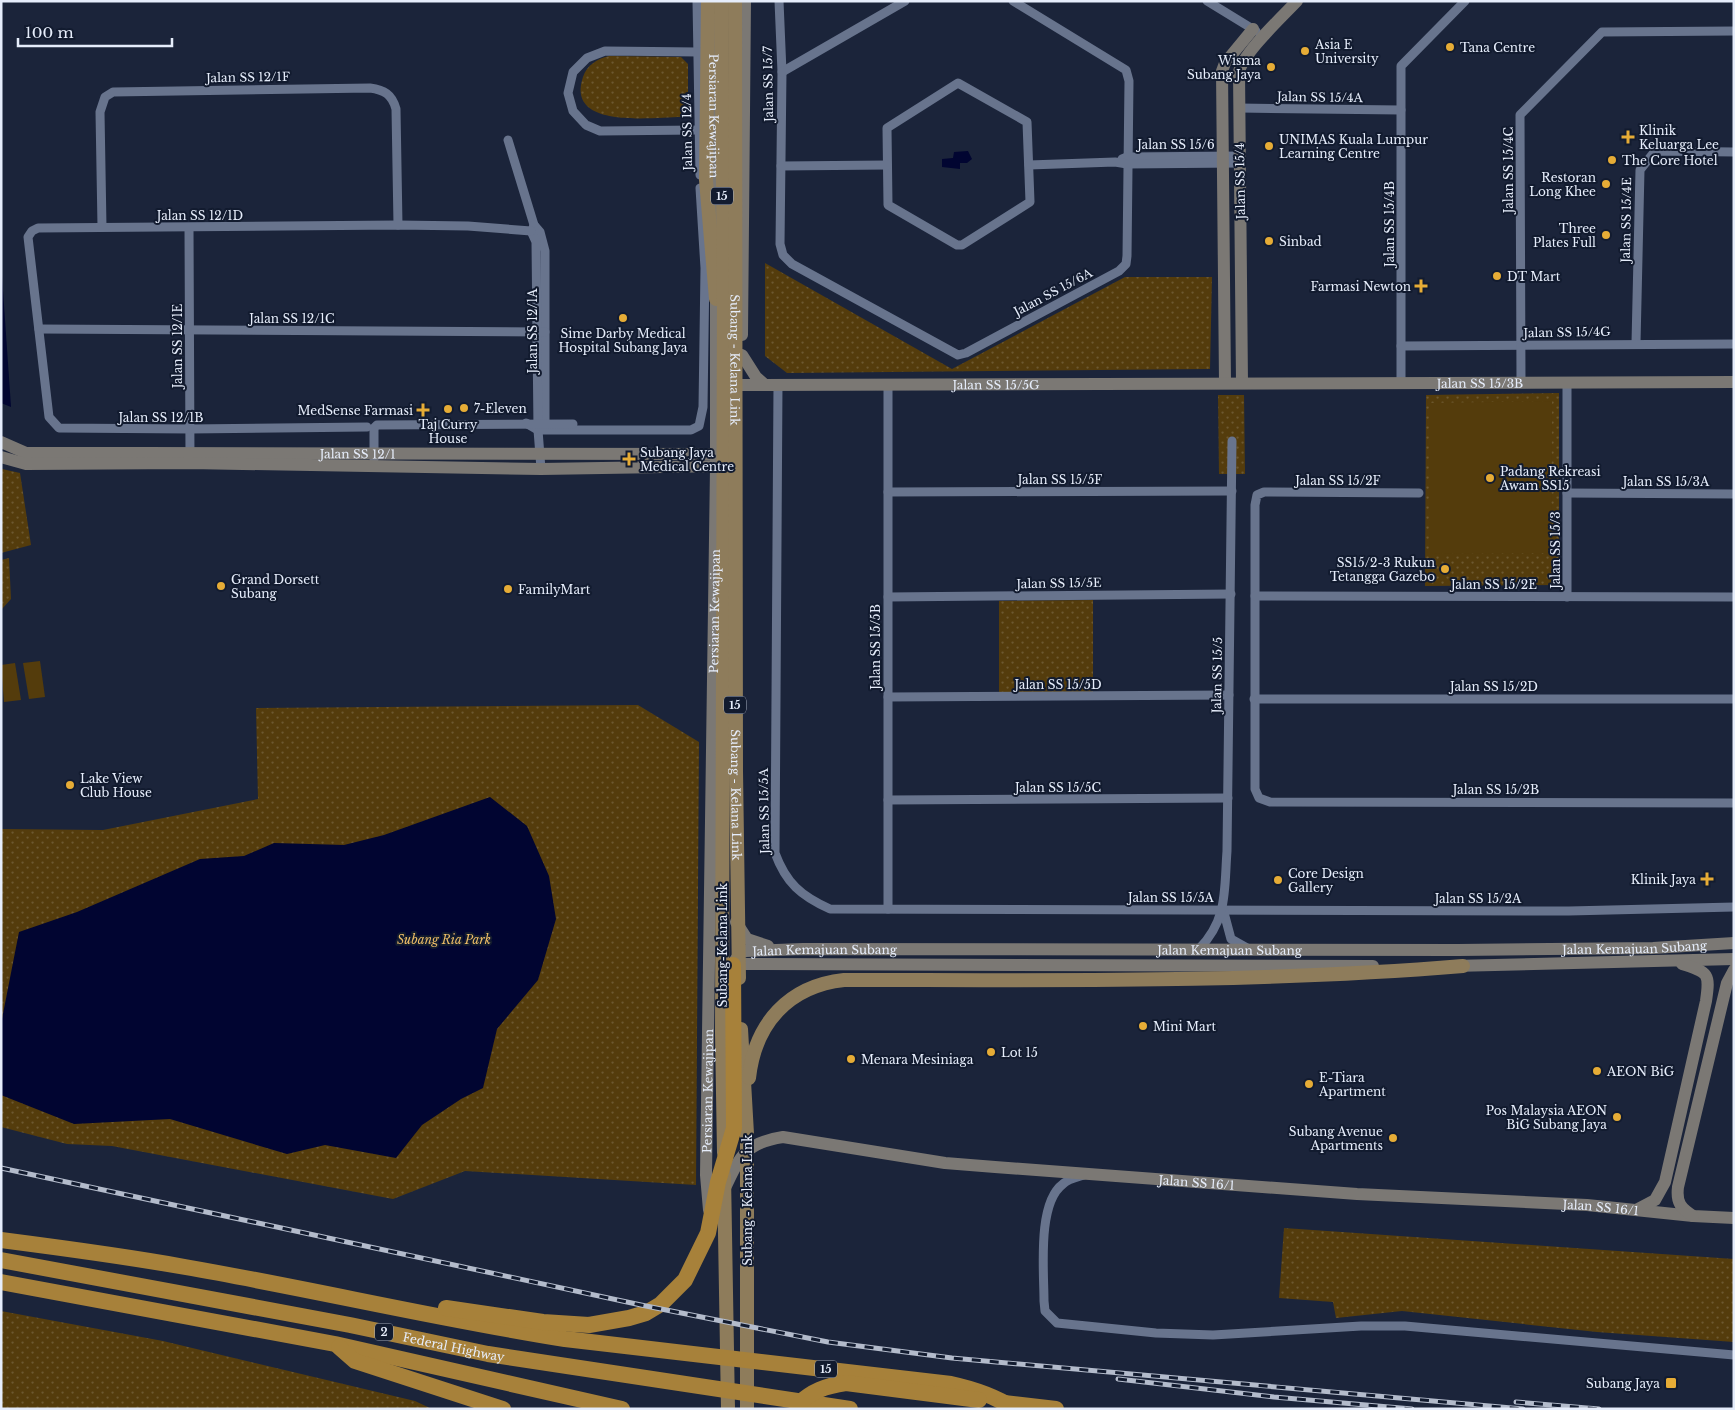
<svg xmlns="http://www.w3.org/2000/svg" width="1735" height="1410" viewBox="0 0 1735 1410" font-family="'Libre Baskerville',serif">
<defs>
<pattern id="grass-dots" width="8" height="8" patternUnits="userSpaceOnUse" patternTransform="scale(1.25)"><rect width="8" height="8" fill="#543c0c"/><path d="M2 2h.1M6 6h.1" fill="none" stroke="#6d5830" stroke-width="1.8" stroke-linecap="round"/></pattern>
</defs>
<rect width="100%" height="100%" fill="#1b243a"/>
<g fill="url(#grass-dots)">
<path d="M 609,56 L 681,57 L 688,64 L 688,110 L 681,117 C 653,117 565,130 583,77 C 587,65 597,59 609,56 Z"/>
<path d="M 765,263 L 952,369 L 1125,277 L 1212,277 L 1210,369 L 787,373 L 765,356 Z"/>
<path d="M 1559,393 L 1559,585 L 1425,586 L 1426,395 Z"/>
<path d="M 1218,395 L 1244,395 L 1245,474 L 1219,474 Z"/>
<path d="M 2,469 L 20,473 L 31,545 L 1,553 Z"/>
<path d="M 9,558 L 11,599 L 1,610 L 1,560 Z"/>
<path d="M 1093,600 L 1093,693 L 999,694 L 999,601 Z"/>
<path d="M 638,705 L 699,742 L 696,1185 L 465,1171 L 393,1199 L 112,1146 L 67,1144 L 1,1127 L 1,829 L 103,830 L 258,799 L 256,708 Z"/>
<path d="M 1284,1228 L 1734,1259 L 1734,1342 L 1597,1332 L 1402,1311 L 1336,1318 L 1333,1302 L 1279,1298 Z"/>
<path d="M 1,1311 L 163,1341 L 415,1401 L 432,1409 L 1,1409 Z"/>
</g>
<g fill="#543c0c">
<path d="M 1552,401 L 1551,553 L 1430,554 L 1429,403 Z"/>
<path d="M 40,661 L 45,697 L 29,699 L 23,663 Z"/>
<path d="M 15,663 L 21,700 L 4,702 L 1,665 Z"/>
</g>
<g fill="#010531">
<path d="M 968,151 L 972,159 L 967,163 L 960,163 L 960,169 L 942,167 L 942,159 L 953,158 L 954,152 Z"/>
<path d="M 1,273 L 2,276 L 11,407 L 1,403 Z"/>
<path d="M 490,797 L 527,826 L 549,876 L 556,919 L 538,980 L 497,1029 L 483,1088 L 461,1099 L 422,1125 L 396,1158 L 325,1145 L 287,1154 L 170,1119 L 74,1124 L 1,1095 L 1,1024 L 19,932 L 77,912 L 200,859 L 244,856 L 274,843 L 344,845 L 384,835 Z"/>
</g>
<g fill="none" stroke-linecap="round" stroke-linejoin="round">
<g stroke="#68748d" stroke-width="9">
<path d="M 697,1 L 700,175"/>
<path d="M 779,1 L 782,72 L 780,244 L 783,255 L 792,264 L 958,355 L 966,353 L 1119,271 L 1126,264 L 1127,256 L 1129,81 L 1126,70 L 1013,1"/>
<path d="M 1207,1 L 1256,31"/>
<path d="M 782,72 L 905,1"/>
<path d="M 958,83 L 1027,122 L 1030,202 L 962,245 L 957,245 L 888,205 L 887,128 Z"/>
<path d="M 1239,108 L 1401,110"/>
<path d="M 698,130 L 600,131 L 586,125 L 573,111 L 568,93 L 573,72 L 587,58 L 605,51 L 699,52"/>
<path d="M 508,140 L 534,225 L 532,231"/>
<path d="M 1122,159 L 1127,157 L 1239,156"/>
<path d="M 1029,165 L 1115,162 L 1127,164 L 1239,163"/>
<path d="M 781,166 L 887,165"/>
<path d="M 534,225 L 540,232 L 545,251 L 545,428"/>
<path d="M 102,227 L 100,112 L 105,97 L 113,92 L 370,88 C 384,90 392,94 396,109 L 398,225"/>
<path d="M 189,228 L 190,458"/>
<path d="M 531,231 L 536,242 L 538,430 L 541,469"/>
<path d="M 39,329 L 545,332"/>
<path d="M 1636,343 L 1640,170 L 1655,151 L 1734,152"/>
<path d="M 1401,346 L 1734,344"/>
<path d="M 1401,383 L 1401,66 L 1465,1"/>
<path d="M 1521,383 L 1520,115 L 1602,32 L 1734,31"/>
<path d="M 1567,383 L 1567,597"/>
<path d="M 778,385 L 775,853 C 786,883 801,896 830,909 L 1569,911 L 1734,907"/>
<path d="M 526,423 L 538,430 L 691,430 L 699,426 L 703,407 L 705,268 L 700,188"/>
<path d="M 367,427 L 190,429 L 59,428 L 49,417 L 28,237 L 32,231 L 38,228 L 398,225 L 468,226 L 531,231"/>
<path d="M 374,459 L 374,428 L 377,425 L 573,424"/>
<path d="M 888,492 L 1232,491"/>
<path d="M 1419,493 L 1264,492 L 1257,495 L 1255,505 L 1255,789 L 1259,798 L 1270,802 L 1734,803"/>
<path d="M 1567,493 L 1734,494"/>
<path d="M 1255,596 L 1734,597"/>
<path d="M 888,597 L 1231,594"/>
<path d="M 888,697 L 1229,695"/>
<path d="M 1254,699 L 1734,699"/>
<path d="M 888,800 L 1228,798"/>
<path d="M 888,909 L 888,385"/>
<path d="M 1223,909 L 1231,939 L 1247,948"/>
<path d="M 1199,949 C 1228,919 1224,891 1227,851 L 1232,441"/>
<path d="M 1084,1175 C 1078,1177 1068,1179 1063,1184 C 1037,1203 1044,1271 1044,1301 L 1045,1311 L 1057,1323 L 1156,1333 L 1213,1335 L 1361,1326 L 1405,1326 L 1734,1355"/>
</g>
<g stroke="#7b7874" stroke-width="12">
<path id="s1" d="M 714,20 L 715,225"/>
<path d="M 742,335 L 745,1"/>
<path d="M 742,355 L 756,377 L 765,385"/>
<path d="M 1225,383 L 1222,71 L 1225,63 L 1253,29"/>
<path d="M 1242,383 L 1239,72 C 1243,53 1283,16 1297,1"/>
<path id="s2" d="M 742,385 L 1734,382"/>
<path id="s3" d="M 1,442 L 26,453 L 142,453 L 724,454"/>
<path d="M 1,457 L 26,464 L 190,463 L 541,469 L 725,466"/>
<path d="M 736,922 L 747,939 L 768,946"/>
<path id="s4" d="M 734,962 L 741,952 L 746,951 L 803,949 L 1458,950 L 1653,948 L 1734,943"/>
<path d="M 731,964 L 1373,966"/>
<path d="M 1453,966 L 1734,959"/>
<path id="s5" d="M 724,1190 C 740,1157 744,1143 783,1137 L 945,1163 L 995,1167 L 1357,1194 L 1587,1205 L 1693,1216 L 1734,1218"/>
<path id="s6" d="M 709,1210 L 706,1175 L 716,467 L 716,290"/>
<path d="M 1636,1210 L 1655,1200 L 1665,1182 L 1706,1001 C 1710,974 1709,972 1682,964"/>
<path d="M 1693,1216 C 1681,1208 1676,1203 1678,1187 L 1727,983 L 1734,970"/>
</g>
<g stroke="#8e7c5b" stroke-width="14">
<path d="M 708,1 L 706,180 L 716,299"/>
<path d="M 721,1 L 724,279 L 722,1033 L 724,1153"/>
<path id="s7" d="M 735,1 L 736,771 L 739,978"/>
<path d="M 741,1029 L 747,1134 L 747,1409"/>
<path d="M 749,1078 C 755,1023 789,986 844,980 C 1050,980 1257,983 1463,966"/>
<path d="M 724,1175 L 728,1409"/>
</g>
<g stroke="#a7813a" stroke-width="16">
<path d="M 1,1240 C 63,1248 124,1256 185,1267 C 312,1289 438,1319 565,1339 L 951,1384 C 974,1389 995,1396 1015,1409"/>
<path id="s8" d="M 1,1260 L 350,1325 L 488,1354 L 850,1409"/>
<path d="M 1,1282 L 335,1344 L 622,1409"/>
<path d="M 446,1308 L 543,1322 L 589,1325 L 629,1318 L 646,1313 L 661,1304 L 685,1280 L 708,1233 L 718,1182 L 734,1128 L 733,965"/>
<path d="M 339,1347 L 355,1361 L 503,1409"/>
<path d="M 1004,1403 L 1056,1409"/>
<path d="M 797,1405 C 812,1391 825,1386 846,1383 L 979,1400"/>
</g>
<defs>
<g id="rail">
<path d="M 1,1168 L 641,1305 L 828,1342 L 952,1358 L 1523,1409"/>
<path d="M 1118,1379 L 1274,1397 L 1412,1409"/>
<path d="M 1516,1402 L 1599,1409"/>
</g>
</defs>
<use href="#rail" stroke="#b3bbcb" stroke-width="5"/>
<use href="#rail" stroke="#121b2f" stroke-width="3" stroke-dasharray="9" stroke-linecap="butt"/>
</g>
<g fill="#e6ac36" stroke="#121b2f" stroke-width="2">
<circle cx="1450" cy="47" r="5"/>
<circle cx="1305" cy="51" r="5"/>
<circle cx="1271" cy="67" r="5"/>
<path d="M1625.5 129.5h5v5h5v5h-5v5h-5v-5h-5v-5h5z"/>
<circle cx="1269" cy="146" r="5"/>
<circle cx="1612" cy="160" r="5"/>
<circle cx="1606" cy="184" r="5"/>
<circle cx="1606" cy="235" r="5"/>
<circle cx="1269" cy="241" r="5"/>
<circle cx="1497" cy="276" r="5"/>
<path d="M1418.5 278.5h5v5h5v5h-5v5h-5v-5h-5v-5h5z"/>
<circle cx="623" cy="318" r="5"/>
<circle cx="464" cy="408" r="5"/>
<circle cx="448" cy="409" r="5"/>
<path d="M420.5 402.5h5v5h5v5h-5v5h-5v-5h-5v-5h5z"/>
<path d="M626.5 451.5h5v5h5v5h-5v5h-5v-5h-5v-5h5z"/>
<circle cx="1490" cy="478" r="5"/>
<circle cx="1445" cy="569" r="5"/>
<circle cx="221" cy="586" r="5"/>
<circle cx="508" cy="589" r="5"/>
<circle cx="70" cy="785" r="5"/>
<path d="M1704.5 871.5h5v5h5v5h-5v5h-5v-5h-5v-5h5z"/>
<circle cx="1278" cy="880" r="5"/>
<circle cx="1143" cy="1026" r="5"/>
<circle cx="991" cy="1052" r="5"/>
<circle cx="851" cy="1059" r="5"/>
<circle cx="1597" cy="1071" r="5"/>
<circle cx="1309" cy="1084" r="5"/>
<circle cx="1617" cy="1117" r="5"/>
<circle cx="1393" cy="1138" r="5"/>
<rect x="1665" y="1377" width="12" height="12" rx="2.5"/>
</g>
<g text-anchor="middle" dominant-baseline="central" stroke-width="4" stroke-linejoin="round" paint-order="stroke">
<g fill="#121b2f" stroke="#a6aebe" stroke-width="1">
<rect x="711" y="187.5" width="22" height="17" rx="4"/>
<rect x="724" y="696.5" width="22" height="17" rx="4"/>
<rect x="375" y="1323.5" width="18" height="17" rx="4"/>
<rect x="815" y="1360.5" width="22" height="17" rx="4"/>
</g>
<g font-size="11" font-weight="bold" fill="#e6edfb">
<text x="722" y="196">15</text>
<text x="735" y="705">15</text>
<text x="384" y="1332">2</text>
<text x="826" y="1369">15</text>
</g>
<g font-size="12" fill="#e6edfb" stroke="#121b2f" text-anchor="start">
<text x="1315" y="44">Asia E<tspan x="1315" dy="14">University</tspan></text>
<text x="1460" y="47">Tana Centre</text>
<text x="1261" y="60" text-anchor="end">Wisma<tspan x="1261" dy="14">Subang Jaya</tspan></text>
<text x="1639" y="130">Klinik<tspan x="1639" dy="14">Keluarga Lee</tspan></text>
<text x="1279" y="139">UNIMAS Kuala Lumpur<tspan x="1279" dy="14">Learning Centre</tspan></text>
<text x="1622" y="160">The Core Hotel</text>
<text x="1596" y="177" text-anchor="end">Restoran<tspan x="1596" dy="14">Long Khee</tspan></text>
<text x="1596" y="228" text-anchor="end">Three<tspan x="1596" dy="14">Plates Full</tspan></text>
<text x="1279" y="241">Sinbad</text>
<text x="1507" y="276">DT Mart</text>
<text x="1411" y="286" text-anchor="end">Farmasi Newton</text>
<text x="623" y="333" text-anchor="middle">Sime Darby Medical<tspan x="623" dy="14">Hospital Subang Jaya</tspan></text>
<text x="474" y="408">7-Eleven</text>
<text x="413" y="410" text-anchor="end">MedSense Farmasi</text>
<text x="448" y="424" text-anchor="middle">Taj Curry<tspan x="448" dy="14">House</tspan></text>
<text x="640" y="452">Subang Jaya<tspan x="640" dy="14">Medical Centre</tspan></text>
<text x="1500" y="471">Padang Rekreasi<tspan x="1500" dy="14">Awam SS15</tspan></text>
<text x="1435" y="562" text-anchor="end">SS15/2-3 Rukun<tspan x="1435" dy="14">Tetangga Gazebo</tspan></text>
<text x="231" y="579">Grand Dorsett<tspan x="231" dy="14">Subang</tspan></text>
<text x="518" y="589">FamilyMart</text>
<text x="80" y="778">Lake View<tspan x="80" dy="14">Club House</tspan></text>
<text x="1288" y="873">Core Design<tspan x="1288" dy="14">Gallery</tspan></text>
<text x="1696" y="879" text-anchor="end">Klinik Jaya</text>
<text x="1153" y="1026">Mini Mart</text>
<text x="1001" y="1052">Lot 15</text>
<text x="861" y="1059">Menara Mesiniaga</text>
<text x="1607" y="1071">AEON BiG</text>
<text x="1319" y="1077">E-Tiara<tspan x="1319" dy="14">Apartment</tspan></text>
<text x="1607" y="1110" text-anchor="end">Pos Malaysia AEON<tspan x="1607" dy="14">BiG Subang Jaya</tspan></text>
<text x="1383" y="1131" text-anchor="end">Subang Avenue<tspan x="1383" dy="14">Apartments</tspan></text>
<text x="1660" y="1383" text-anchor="end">Subang Jaya</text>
</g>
<g font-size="12" fill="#e6edfb" stroke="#121b2f">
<text transform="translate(248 77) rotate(-1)">Jalan SS 12/1F</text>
<text transform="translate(768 84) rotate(-91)">Jalan SS 15/7</text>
<text transform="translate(1320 97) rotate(1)">Jalan SS 15/4A</text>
<text stroke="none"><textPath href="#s1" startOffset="96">Persiaran Kewajipan</textPath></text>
<text transform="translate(687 132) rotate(-91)">Jalan SS 12/4</text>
<text x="1176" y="144">Jalan SS 15/6</text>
<text transform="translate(1508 170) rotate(-90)">Jalan SS 15/4C</text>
<text transform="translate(1240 181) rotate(-91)">Jalan SS 15/4</text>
<text x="200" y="215">Jalan SS 12/1D</text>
<text transform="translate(1626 220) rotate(-89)">Jalan SS 15/4E</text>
<text transform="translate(1389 224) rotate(-90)">Jalan SS 15/4B</text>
<text transform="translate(1053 292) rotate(-28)">Jalan SS 15/6A</text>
<text x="292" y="318">Jalan SS 12/1C</text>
<text transform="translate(532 331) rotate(-90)">Jalan SS 12/1A</text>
<text transform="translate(1567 332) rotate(-1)">Jalan SS 15/4G</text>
<text transform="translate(177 346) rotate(-90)">Jalan SS 12/1E</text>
<text stroke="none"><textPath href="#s7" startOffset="359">Subang - Kelana Link</textPath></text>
<text stroke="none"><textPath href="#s2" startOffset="738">Jalan SS 15/3B</textPath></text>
<text stroke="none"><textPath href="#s2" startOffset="254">Jalan SS 15/5G</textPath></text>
<text x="161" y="417">Jalan SS 12/1B</text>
<text stroke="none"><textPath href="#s3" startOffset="359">Jalan SS 12/1</textPath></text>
<text x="1060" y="479">Jalan SS 15/5F</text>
<text x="1338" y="480">Jalan SS 15/2F</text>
<text x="1666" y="481">Jalan SS 15/3A</text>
<text transform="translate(1555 550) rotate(-90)">Jalan SS 15/3</text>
<text transform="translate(1059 583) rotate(-1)">Jalan SS 15/5E</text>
<text x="1494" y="584">Jalan SS 15/2E</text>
<text stroke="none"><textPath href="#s6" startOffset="599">Persiaran Kewajipan</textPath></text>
<text transform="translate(875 647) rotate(-90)">Jalan SS 15/5B</text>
<text transform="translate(1217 675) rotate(-89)">Jalan SS 15/5</text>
<text x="1058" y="684">Jalan SS 15/5D</text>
<text x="1494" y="686">Jalan SS 15/2D</text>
<text x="1058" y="787">Jalan SS 15/5C</text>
<text x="1496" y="789">Jalan SS 15/2B</text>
<text stroke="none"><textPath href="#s7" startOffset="794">Subang - Kelana Link</textPath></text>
<text transform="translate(764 811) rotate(-91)">Jalan SS 15/5A</text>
<text x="1171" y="897">Jalan SS 15/5A</text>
<text x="1478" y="898">Jalan SS 15/2A</text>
<text transform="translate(722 945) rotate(-90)">Subang-Kelana Link</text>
<text stroke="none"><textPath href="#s4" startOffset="906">Jalan Kemajuan Subang</textPath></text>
<text stroke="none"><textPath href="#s4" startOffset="501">Jalan Kemajuan Subang</textPath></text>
<text stroke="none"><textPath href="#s4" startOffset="96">Jalan Kemajuan Subang</textPath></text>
<text stroke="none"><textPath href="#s6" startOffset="119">Persiaran Kewajipan</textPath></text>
<text stroke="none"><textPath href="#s5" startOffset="501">Jalan SS 16/1</textPath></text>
<text transform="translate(747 1200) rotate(-90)">Subang - Kelana Link</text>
<text stroke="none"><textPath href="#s5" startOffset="906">Jalan SS 16/1</textPath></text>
<text stroke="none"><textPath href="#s8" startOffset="461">Federal Highway</textPath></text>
</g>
<g font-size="12" font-style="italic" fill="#edbd67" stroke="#121b2f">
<text x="444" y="939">Subang Ria Park</text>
</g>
</g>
<rect width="1735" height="1410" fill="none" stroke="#e6edfb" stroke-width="5"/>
<path d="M18 38v8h154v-8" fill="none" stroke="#e6edfb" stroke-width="2.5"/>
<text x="25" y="38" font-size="15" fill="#e6edfb" stroke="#121b2f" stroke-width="4" paint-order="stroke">100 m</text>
</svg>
